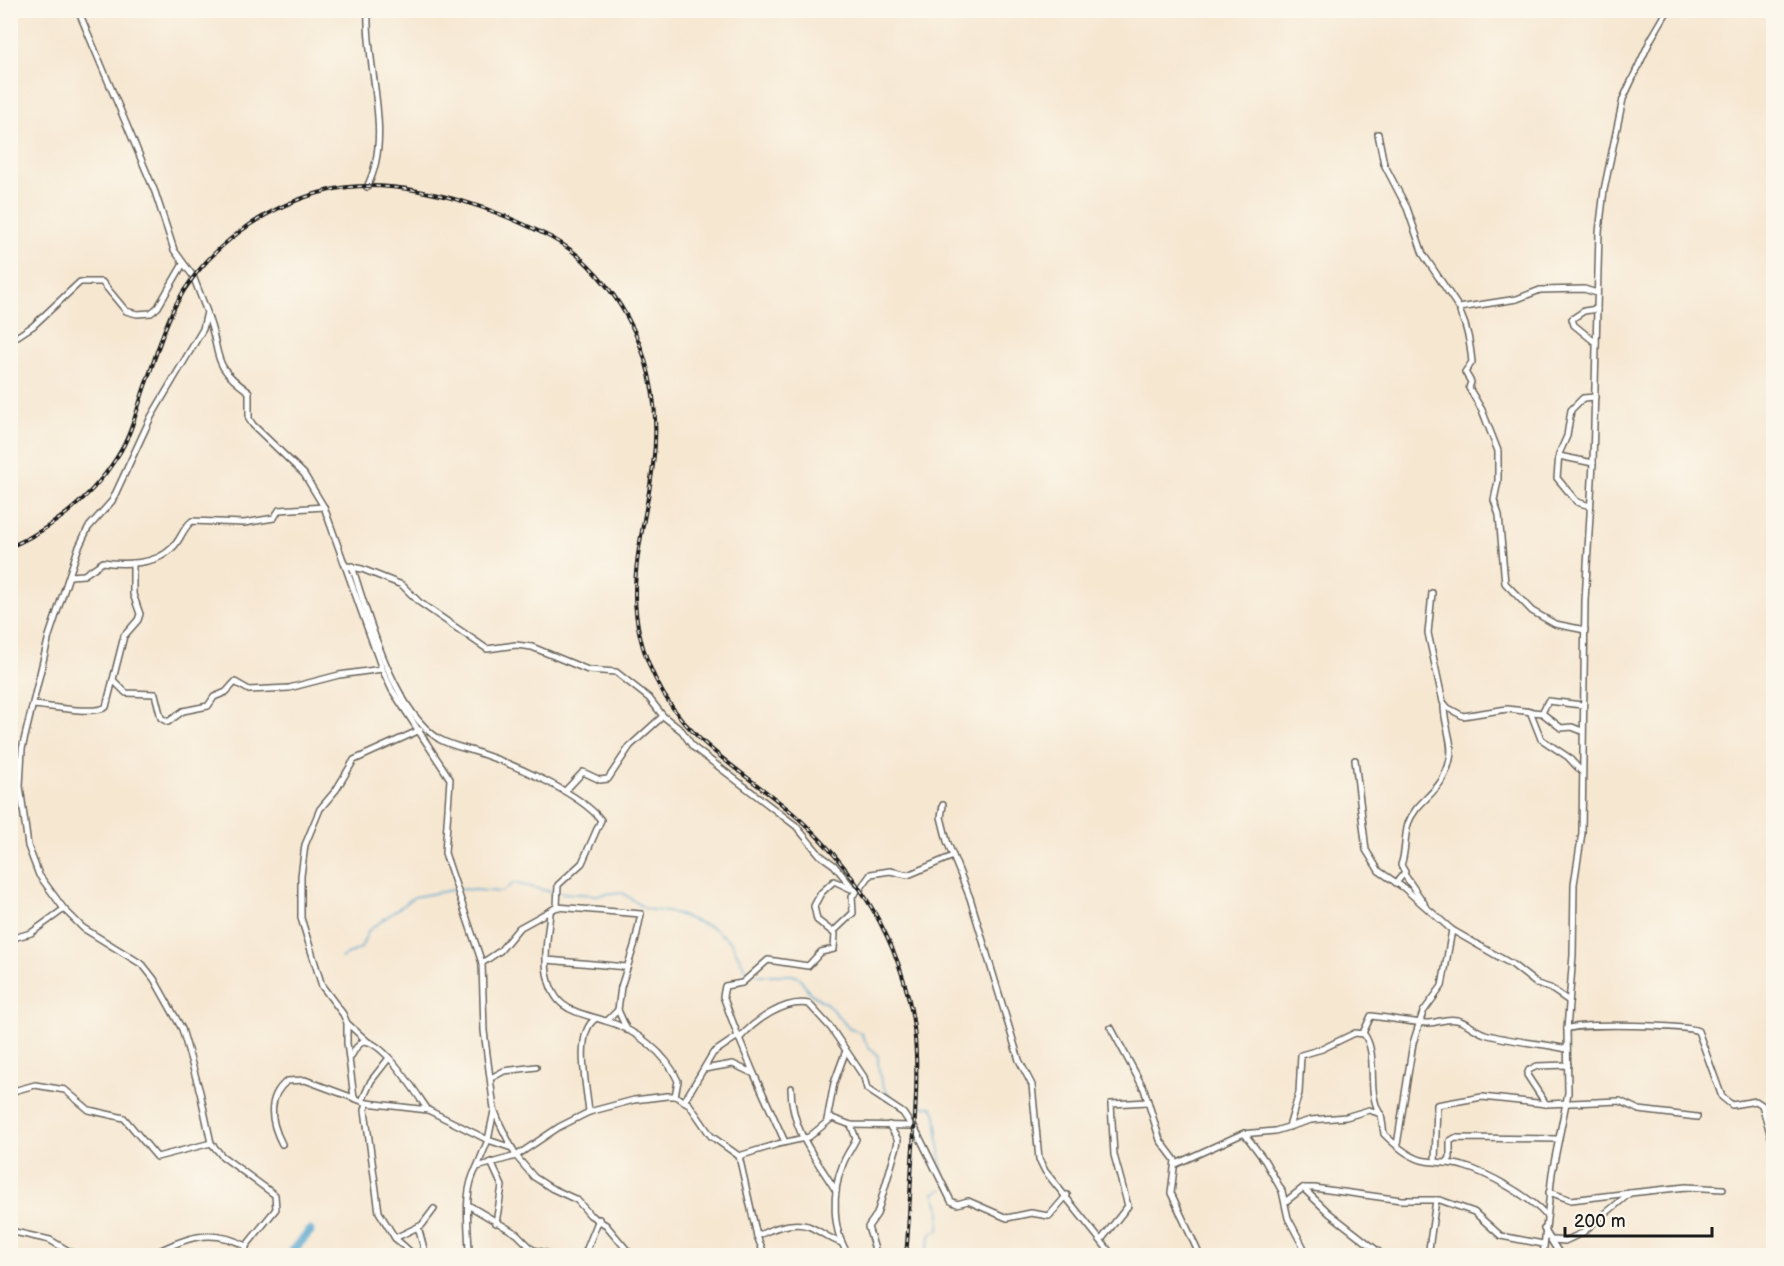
<svg xmlns="http://www.w3.org/2000/svg" width="1784" height="1266" viewBox="0 0 1784 1266" font-family="'Balsamiq Sans',sans-serif">
<rect width="100%" height="100%" fill="#fbf7ec"/>
<filter id="ink" filterUnits="userSpaceOnUse"><feTurbulence type="fractalNoise" baseFrequency=".0167" numOctaves="2"/><feDisplacementMap in="SourceGraphic" scale="12" xChannelSelector="R" yChannelSelector="G"/><feConvolveMatrix kernelMatrix="1 2 1 2 8 2 1 2 1" color-interpolation-filters="sRGB"/></filter>
<filter id="wash" filterUnits="userSpaceOnUse"><feTurbulence type="fractalNoise" baseFrequency=".008" numOctaves="4" result="noise"/><feDisplacementMap in="SourceGraphic" scale="24" xChannelSelector="R" yChannelSelector="G"/><feGaussianBlur stdDeviation="1.35" result="paint"/><feColorMatrix in="noise" values="0 0 0 0 0 0 0 0 0 0 0 0 0 0 0 0 0 1.4 0 .05"/><feComposite in="paint" operator="in"/></filter>
<g filter="url(#wash)">
<rect width="100%" height="100%" fill="#f6e7d1"/>
<g fill="none" stroke-linecap="round" stroke-linejoin="round">
<g stroke="#54a4ce" stroke-width="1.5">
<path d="M 460,889 L 502,892 L 514,883 L 556,893"/>
<path d="M 561,893 L 598,895 L 621,892 L 646,909 L 674,913 L 713,928 L 731,942 L 746,970 L 750,972"/>
<path d="M 341,958 L 361,948 L 368,931 L 414,897 L 452,890"/>
<path d="M 757,975 L 793,975 L 800,978 L 810,993 L 827,1004 L 848,1027 L 861,1033 L 868,1046 L 878,1056 C 878,1079 883,1095 905,1107"/>
<path d="M 919,1107 L 932,1107 L 936,1115 L 943,1179"/>
<path d="M 925,1256 L 931,1233 L 939,1230 L 940,1210 L 934,1193 L 943,1189"/>
</g>
<path stroke="#54a4ce" stroke-width="9" d="M 288,1256 L 310,1231"/>
</g>
</g>
<g filter="url(#ink)">
<g fill="none" stroke-linecap="round" stroke-linejoin="round">
<defs>
<g id="minor">
<path d="M 78,10 L 155,192 L 174,250 L 193,276 L 207,312 L 203,329 L 151,417 L 112,501 L 88,528 L 78,549 L 49,636 L 22,749 L 20,786 L 28,846 L 39,875 L 64,909 L 83,928 L 143,965 L 154,979 L 182,1029 L 200,1092 L 211,1143 L 222,1156 L 275,1195 L 276,1209 L 246,1246 L 245,1256"/>
<path d="M 1378,134 L 1384,164 L 1407,208 L 1423,254 L 1459,308 L 1517,299 L 1540,290 L 1584,289 L 1597,293"/>
<path d="M 367,187 C 394,135 365,66 368,10"/>
<path d="M 1460,312 C 1468,329 1470,344 1472,362 L 1465,372 L 1471,382 L 1469,388 L 1482,410 L 1498,451 L 1498,481 L 1494,500 L 1499,515 L 1505,583 L 1532,611 L 1555,624 L 1585,630"/>
<path d="M 207,314 C 223,354 208,363 249,392 L 249,419 L 253,425 L 304,474 L 324,507 L 382,669 L 392,690 L 450,779 L 445,853 L 482,963 L 484,1031 L 494,1109 L 500,1124 L 516,1156 L 534,1177 L 551,1188 L 577,1200 L 590,1215 L 606,1225 L 632,1256"/>
<path d="M 10,341 L 33,326 L 80,282 L 102,282 L 126,311 L 137,314 L 151,313 L 158,307 L 183,264"/>
<path d="M 1596,343 L 1574,325 L 1572,319 L 1584,311 L 1597,309"/>
<path d="M 1559,456 L 1593,463"/>
<path d="M 1590,506 L 1577,502 L 1557,478 L 1559,454 L 1567,436 L 1571,410 L 1583,398 L 1595,397"/>
<path d="M 347,566 L 362,569 L 402,585 L 419,602 L 487,649 L 516,645 L 532,647 L 588,670 L 616,672 L 649,698 L 663,716 L 682,731 L 693,747 L 796,826 L 820,855 L 834,865 L 855,891 L 860,889 L 871,874 L 890,871 L 908,875 L 953,856"/>
<path d="M 352,566 C 368,616 393,710 439,739 C 453,747 467,748 482,754 C 515,765 580,793 601,820 L 582,863 L 558,885 L 557,907 L 519,928 L 500,951 L 482,963"/>
<path d="M 70,576 L 84,575 L 103,562 C 124,565 156,565 172,548 C 181,540 182,529 192,521 L 244,523 L 274,518 L 279,510 L 324,507"/>
<path d="M 1432,593 L 1428,633 L 1443,702 L 1448,708 L 1463,716 L 1507,709 L 1542,713 L 1561,728 L 1572,727 L 1582,731"/>
<path d="M 113,680 L 126,693 L 155,694 L 161,718 L 168,722 L 183,711 L 208,706 L 214,697 L 226,692 L 235,682 L 249,690 L 289,688 L 339,675 L 382,669"/>
<path d="M 33,705 C 49,706 94,715 106,707 L 124,636 L 138,620 L 140,614 L 133,594 L 133,563"/>
<path d="M 1530,711 L 1541,739 L 1568,757 L 1581,771"/>
<path d="M 1542,713 L 1548,701 L 1582,705"/>
<path d="M 1355,760 L 1366,850 L 1379,871 L 1404,888 L 1452,930 L 1513,965 L 1537,984 L 1550,988 L 1569,1001"/>
<path d="M 565,791 L 583,772 L 600,780 L 608,779 L 630,746 L 663,716"/>
<path d="M 943,805 L 941,817 L 947,841 L 970,898 L 1019,1060 L 1032,1085 L 1039,1159 L 1045,1171 L 1113,1256"/>
<path d="M 1404,874 L 1424,903"/>
<path d="M 1396,883 L 1405,872 L 1401,865 C 1406,852 1404,838 1408,824 C 1417,798 1443,794 1450,759 C 1454,742 1443,722 1444,704"/>
<path d="M 557,907 L 641,914 L 635,943 L 621,987 L 618,1010 L 607,1021"/>
<path d="M 550,913 C 548,932 544,954 547,973 C 554,1011 574,1011 606,1021 C 635,1029 666,1053 678,1081 L 675,1096"/>
<path d="M 834,931 L 853,913 L 852,896 L 857,891"/>
<path d="M 10,939 L 31,933 L 64,909"/>
<path d="M 547,960 L 627,967"/>
<path d="M 618,1010 L 627,1030"/>
<path d="M 348,1024 L 367,1041"/>
<path d="M 1111,1028 L 1144,1089 L 1160,1140 L 1175,1160 L 1171,1193 L 1200,1256"/>
<path d="M 1567,1029 C 1578,1023 1686,1025 1698,1031 L 1722,1097 L 1732,1105 L 1756,1101 L 1762,1105 L 1774,1147"/>
<path d="M 1363,1033 L 1371,1016 C 1390,1018 1407,1022 1426,1023 C 1438,1024 1444,1017 1457,1020 C 1467,1022 1475,1031 1485,1034 C 1512,1042 1540,1043 1567,1049"/>
<path d="M 739,1038 L 754,1074"/>
<path d="M 739,1039 C 754,1021 785,999 809,1004 L 831,1028 L 864,1077 L 867,1089 L 903,1113 L 911,1125"/>
<path d="M 350,1058 L 356,1048 L 363,1041 C 384,1041 416,1093 428,1110"/>
<path d="M 704,1069 L 733,1064 L 754,1074 L 785,1142"/>
<path d="M 491,1078 L 504,1071 L 536,1067"/>
<path d="M 791,1088 C 791,1130 815,1157 836,1191"/>
<path d="M 10,1092 L 35,1085 L 65,1090 L 89,1110 L 124,1118 L 157,1157 L 211,1143"/>
<path d="M 354,1098 L 347,1043 L 347,1023 L 343,1014 L 322,986 L 301,918 L 301,876 L 305,845 L 320,809 L 336,790 L 354,760 L 420,730"/>
<path d="M 685,1100 L 713,1053 L 738,1036 L 723,996 L 725,986 L 742,983 L 768,960 L 808,966 L 821,952 L 834,949 L 835,934 L 817,920 L 814,906 L 821,893 L 834,881 L 851,889"/>
<path d="M 362,1101 L 371,1081 L 389,1058"/>
<path d="M 1546,1104 L 1527,1075 L 1529,1070 L 1537,1066 L 1568,1065"/>
<path d="M 589,1112 C 587,1089 574,1034 595,1019"/>
<path d="M 827,1120 L 834,1083 L 845,1053"/>
<path d="M 1289,1127 L 1299,1093 L 1301,1055 L 1322,1049 L 1355,1033 L 1364,1034 C 1379,1055 1366,1087 1379,1112"/>
<path d="M 1244,1133 L 1265,1161 L 1282,1191 L 1288,1218 L 1308,1256"/>
<path d="M 282,1144 C 271,1123 266,1098 287,1081 L 305,1080 L 367,1103"/>
<path d="M 1397,1145 L 1413,1043 L 1423,1012 L 1442,986 L 1452,930"/>
<path d="M 739,1156 L 757,1236 L 765,1256"/>
<path d="M 1435,1161 L 1437,1105 L 1482,1097 L 1546,1104 L 1620,1101 L 1639,1110 L 1697,1117"/>
<path d="M 491,1162 L 502,1186 L 496,1223"/>
<path d="M 1446,1163 L 1450,1158 L 1450,1141 L 1455,1138 L 1559,1139"/>
<path d="M 1176,1164 L 1242,1134 L 1275,1131 L 1311,1120 L 1346,1117 L 1369,1110 L 1381,1114 L 1384,1134 C 1395,1145 1411,1159 1426,1161 C 1438,1163 1451,1162 1463,1166 C 1488,1173 1529,1196 1546,1215"/>
<path d="M 477,1167 L 488,1140 L 494,1111"/>
<path d="M 1303,1188 L 1329,1213 L 1384,1256"/>
<path d="M 1549,1192 L 1571,1200 L 1630,1193"/>
<path d="M 1285,1202 L 1303,1188 L 1314,1188 L 1401,1200 L 1440,1200 L 1474,1212 L 1501,1236 L 1543,1244"/>
<path d="M 468,1205 L 517,1234 L 533,1250 L 546,1253"/>
<path d="M 418,1227 L 426,1256"/>
<path d="M 1544,1229 L 1561,1256"/>
<path d="M 10,1231 L 50,1240 L 77,1256"/>
<path d="M 757,1236 C 771,1229 792,1221 808,1226 C 819,1230 829,1239 842,1243"/>
<path d="M 395,1238 L 422,1225 L 434,1209"/>
<path d="M 1101,1240 L 1128,1206 L 1114,1155 L 1111,1104 L 1148,1102"/>
<path d="M 1553,1240 L 1565,1241 L 1582,1233 L 1630,1193 L 1686,1187 L 1723,1189"/>
<path d="M 149,1256 C 184,1239 209,1226 246,1246"/>
<path d="M 415,1256 L 395,1238 L 379,1212 L 365,1110 L 367,1103 L 428,1110 L 488,1140 L 512,1148"/>
<path d="M 469,1256 C 469,1228 462,1192 477,1167 L 516,1156 L 559,1127 L 589,1112 L 634,1100 L 667,1096 L 675,1096 L 689,1104 L 711,1136 L 739,1156 L 778,1144 L 809,1137 L 832,1118 L 851,1125 L 914,1126 L 951,1201 L 957,1204 L 968,1201 L 1007,1218 L 1031,1213 L 1049,1216 L 1067,1195"/>
<path d="M 584,1256 L 599,1219"/>
<path d="M 850,1256 C 831,1233 832,1190 843,1164 C 846,1155 852,1148 856,1139 L 851,1125"/>
<path d="M 877,1256 L 868,1227 L 877,1214 L 897,1146 L 898,1140 L 889,1125"/>
<path d="M 1428,1256 L 1436,1200"/>
<path d="M 1543,1256 L 1552,1173 L 1568,1093 L 1567,1029 L 1573,955 L 1574,884 L 1582,833 L 1585,601 L 1593,463 L 1599,232 L 1604,190 L 1623,99 L 1651,39 L 1668,10"/>
</g>
</defs>
<use href="#minor" stroke="#68635b" stroke-width="8"/>
<use href="#minor" stroke="#fff" stroke-width="5"/>
<defs>
<path id="rail" d="M 10,547 C 55,527 91,498 117,457 C 131,436 137,409 145,386 C 155,360 162,331 175,306 C 206,247 266,205 330,190 C 384,178 457,196 507,217 C 535,229 566,242 588,265 C 641,318 663,390 653,465 C 643,545 617,599 655,678 C 685,741 739,768 789,810 C 854,865 903,943 914,1028 C 919,1072 915,1117 912,1161 C 910,1192 909,1224 906,1256"/>
</defs>
<use href="#rail" stroke="#1c1c1c" stroke-width="4"/>
<use href="#rail" stroke="#fbf7ec" stroke-width="1.5" stroke-dasharray="4.5" stroke-linecap="butt"/>
</g>
</g>
<rect width="1784" height="1266" fill="none" stroke="#fbf7ec" stroke-width="36"/>
<path d="M1565 1227v9h147v-9" fill="none" stroke="#1c1c1c" stroke-width="3"/>
<text x="1574" y="1227" font-size="18" fill="#1c1c1c" stroke="#fbf7ec" stroke-width="4.5" paint-order="stroke">200 m</text>
</svg>
